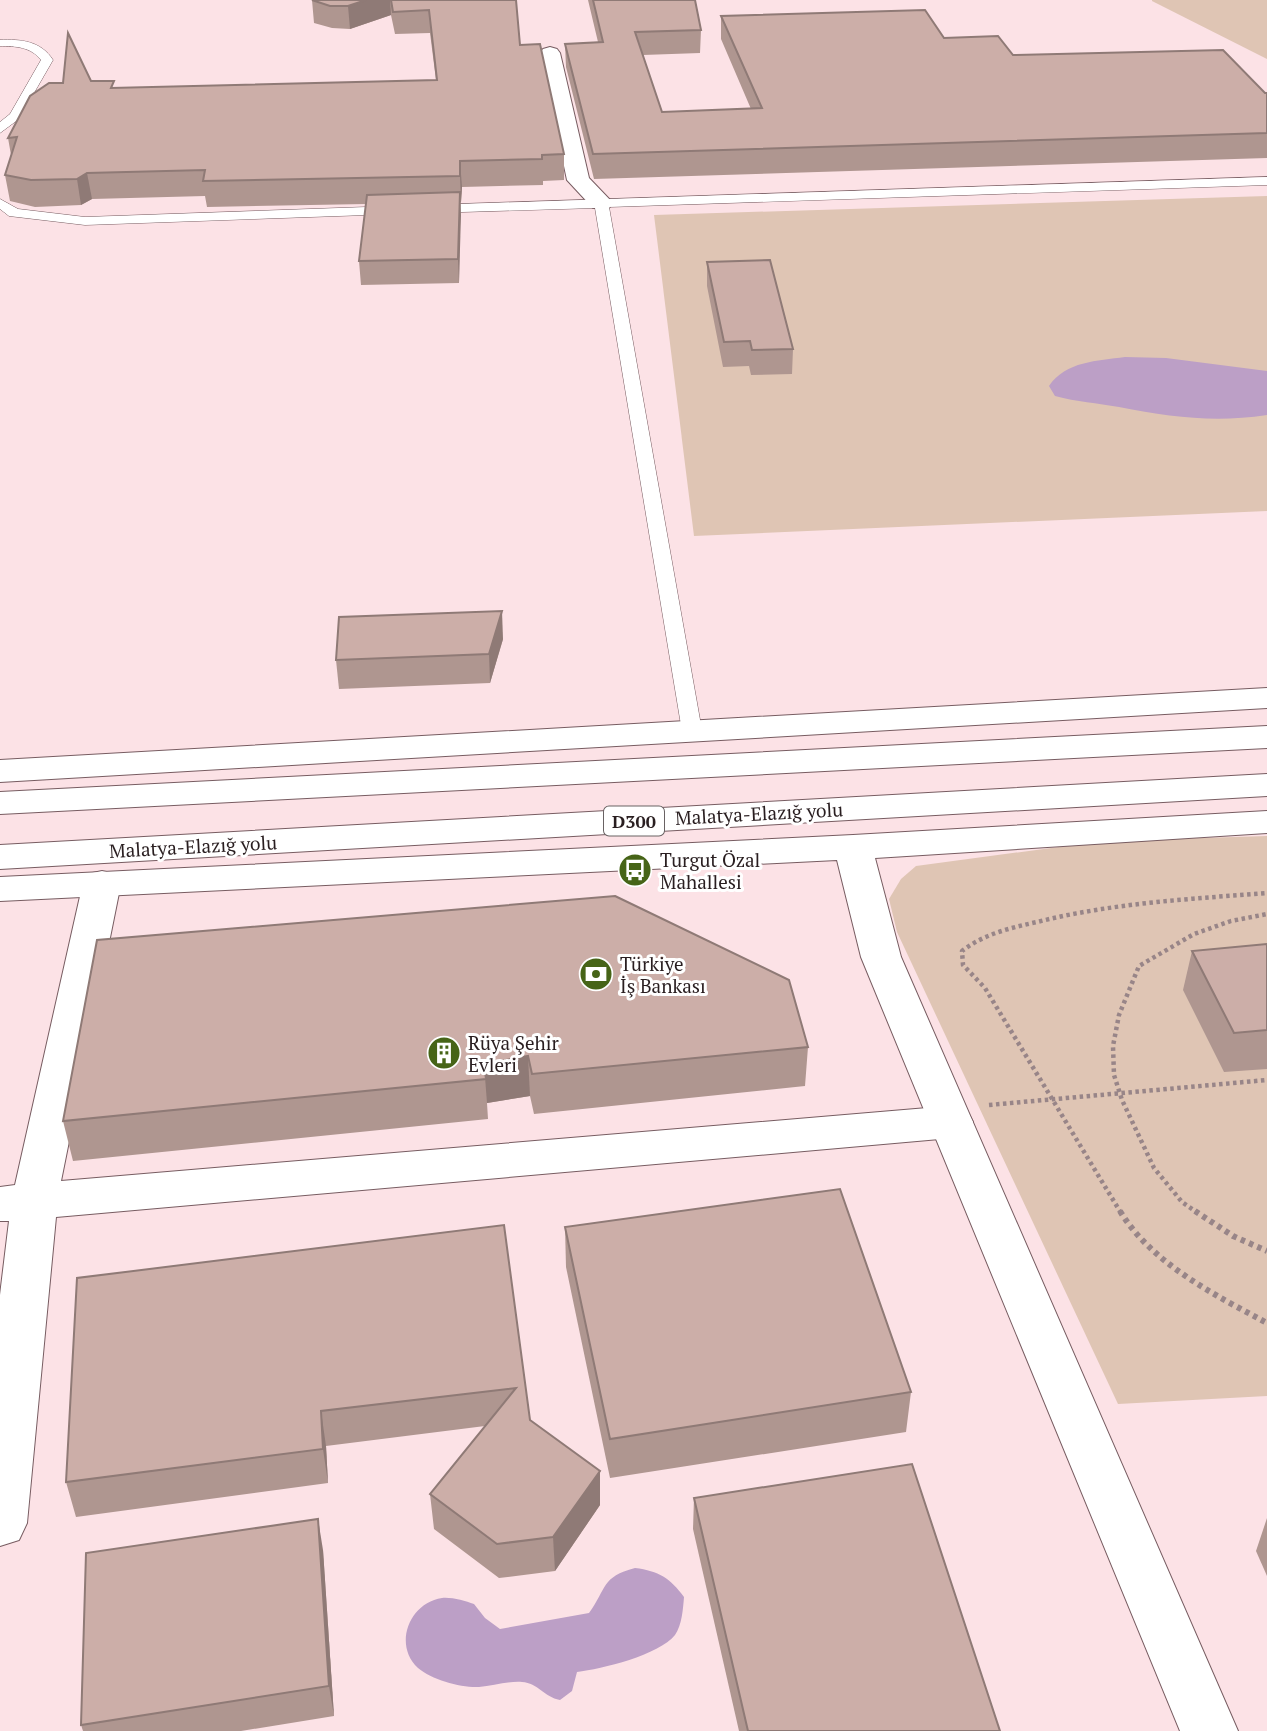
<svg xmlns="http://www.w3.org/2000/svg" width="1267" height="1731" viewBox="0 0 1267 1731" font-family="'PT Serif',serif">
<rect width="100%" height="100%" fill="#fce2e6"/>
<g fill="#dfc5b4">
<path d="M 1152,0 L 1267,0 L 1267,59 L 1152,1 Z"/>
<path d="M 1267,196 L 1267,511 L 694,536 L 654,215 Z"/>
<path d="M 1267,836 L 1267,1396 L 1118,1404 L 897,932 L 889,899 L 901,879 L 916,866 L 1103,841 Z"/>
</g>
<g fill="#bc9fc6">
<path d="M 1125,357 L 1166,358 L 1267,371 L 1267,415 C 1214,423 1171,417 1119,407 C 1097,403 1077,402 1055,396 L 1049,386 C 1066,361 1097,361 1125,357 Z"/>
<path d="M 635,1568 C 659,1571 670,1578 684,1597 C 683,1609 682,1625 675,1635 C 659,1655 602,1669 577,1672 L 572,1691 L 560,1700 C 544,1697 538,1683 522,1682 C 508,1681 493,1686 479,1687 C 462,1688 432,1680 418,1668 C 393,1645 409,1603 442,1598 C 452,1597 465,1601 474,1604 L 485,1618 L 500,1629 L 589,1613 C 607,1588 601,1577 635,1568 Z"/>
</g>
<g fill="none" stroke-linecap="round" stroke-linejoin="round">
<defs>
<g id="lane">
<path d="M 0,40 C 21,39 41,41 53,60 L 19,119 L 0,133 L 0,122 L 10,114 L 41,60 C 31,47 16,46 0,46 Z"/>
<path d="M 1267,177 L 1267,185 L 609,207 L 702,731 L 699,735 L 685,735 L 682,731 L 595,208 L 430,213 L 423,209 L 430,205 Z"/>
<path d="M 0,199 L 18,209 L 85,217 L 395,206 L 402,210 L 395,214 L 85,225 L 9,216 L 0,209 Z"/>
</g>
<g id="street">
<path d="M 550,47 L 557,49 L 560,53 L 589,178 L 613,203 L 609,208 L 593,208 L 567,180 L 540,53 L 543,49 Z"/>
<path d="M 102,871 L 116,874 L 121,883 L 61,1181 L 951,1106 L 967,1111 L 973,1122 L 967,1133 L 951,1138 L 56,1217 L 27,1523 L 19,1540 L 0,1546 L 0,1295 L 9,1221 L 0,1221 L 0,1187 L 15,1185 L 83,883 L 88,874 Z"/>
</g>
<g id="secondary">
<path d="M 1267,688 L 1267,708 L 0,782 L 0,760 Z"/>
<path d="M 1267,811 L 1267,833 L 875,858 L 901,957 L 1238,1731 L 1180,1731 L 861,957 L 837,860 L 0,901 L 0,877 L 853,835 Z"/>
</g>
<g id="highway">
<path d="M 1267,726 L 1267,748 L 0,814 L 0,792 Z"/>
<path d="M 1267,774 L 1267,796 L 0,869 L 0,845 Z"/>
</g>
</defs>
<use href="#lane" stroke="#775c61" stroke-width="1"/>
<use href="#street" stroke="#775c61" stroke-width="2"/>
<use href="#secondary" stroke="#775c61" stroke-width="2"/>
<use href="#highway" stroke="#775c61" stroke-width="2"/>
<g stroke="#988588" stroke-width="4.5" stroke-dasharray="3.5 3.5" stroke-linecap="butt">
<path d="M 989,1105 L 1267,1080"/>
<path d="M 1121,1213 L 985,988 L 963,965 L 962,951 C 984,934 1010,928 1037,922 C 1112,903 1190,899 1267,893"/>
<path d="M 1198,1213 L 1182,1202 L 1154,1168 L 1122,1100 L 1114,1075 L 1113,1046 L 1119,1015 L 1139,966 L 1194,934 L 1231,921 L 1267,914"/>
</g>
<g stroke="#988588" stroke-width="6" stroke-dasharray="4.5 4.5" stroke-linecap="butt">
<path d="M 1120,1211 C 1152,1264 1215,1295 1267,1323"/>
<path d="M 1195,1211 L 1233,1236 L 1267,1251"/>
</g>
<use href="#lane" fill="#fff" fill-rule="evenodd"/>
<use href="#street" fill="#fff" fill-rule="evenodd"/>
<use href="#secondary" fill="#fff" fill-rule="evenodd"/>
<use href="#highway" fill="#fff" fill-rule="evenodd"/>
</g>
<g fill="#af9690">
<path d="M 312,0 L 516,0 L 520,45 L 564,154 L 564,180 L 543,181 L 543,185 L 462,187 L 461,202 L 460,202 L 459,283 L 361,285 L 359,261 L 366,204 L 207,207 L 205,196 L 92,199 L 81,205 L 35,207 L 10,201 L 5,175 L 11,155 L 8,138 L 115,88 L 436,80 L 430,33 L 395,34 L 391,15 L 350,29 L 332,28 L 314,23 Z"/>
<path d="M 588,0 L 695,0 L 701,30 L 700,53 L 643,55 L 662,112 L 751,109 L 721,39 L 721,16 L 944,38 L 1013,55 L 1267,93 L 1267,158 L 594,179 L 566,67 L 565,44 L 598,42 Z"/>
<path d="M 707,262 L 793,349 L 792,374 L 751,375 L 749,366 L 723,367 L 707,286 Z"/>
<path d="M 503,639 L 490,683 L 339,689 L 336,660 Z"/>
<path d="M 97,940 L 808,1047 L 805,1086 L 534,1114 L 530,1096 L 487,1103 L 488,1119 L 73,1161 L 63,1121 Z"/>
<path d="M 1267,944 L 1267,1069 L 1224,1072 L 1183,990 L 1192,951 Z"/>
<path d="M 504,1225 L 530,1420 L 600,1505 L 555,1571 L 499,1578 L 434,1529 L 430,1494 L 485,1426 L 326,1446 L 328,1483 L 76,1517 L 66,1482 Z"/>
<path d="M 565,1227 L 911,1392 L 906,1432 L 610,1478 L 566,1267 Z"/>
<path d="M 694,1498 L 1000,1731 L 739,1731 L 693,1529 Z"/>
<path d="M 1267,1518 L 1267,1576 L 1256,1551 Z"/>
<path d="M 323,1550 L 334,1716 L 241,1731 L 83,1731 L 81,1725 Z"/>
</g>
<g fill="#8f7a76">
<path d="M 366,0 L 390,0 L 391,15 L 350,29 L 348,6 Z"/>
<path d="M 460,161 L 462,187 L 461,202 L 460,176 Z"/>
<path d="M 87,173 L 92,199 L 81,205 L 77,179 Z"/>
<path d="M 460,192 L 461,215 L 459,283 L 458,259 Z"/>
<path d="M 502,611 L 503,639 L 490,683 L 489,654 Z"/>
<path d="M 528,1056 L 530,1096 L 487,1103 L 484,1064 Z"/>
<path d="M 321,1411 L 326,1446 L 328,1483 L 323,1449 Z"/>
<path d="M 600,1471 L 600,1505 L 555,1571 L 553,1537 Z"/>
<path d="M 318,1519 L 323,1550 L 334,1716 L 329,1686 Z"/>
</g>
<g fill="#ccaea8" stroke="#8f7a76" stroke-width="2">
<path d="M 312,0 L 366,0 L 348,6 L 330,6 Z"/>
<path d="M 391,0 L 516,0 L 520,45 L 540,44 L 564,154 L 542,155 L 542,159 L 460,161 L 460,176 L 203,181 L 205,170 L 87,173 L 77,179 L 31,180 L 5,175 L 17,137 L 8,138 L 30,96 L 49,83 L 63,83 L 68,33 L 91,81 L 114,81 L 111,88 L 437,80 L 429,10 L 393,12 Z"/>
<path d="M 593,0 L 695,0 L 701,30 L 635,32 L 662,112 L 762,108 L 721,16 L 925,10 L 944,38 L 998,36 L 1013,55 L 1223,50 L 1265,93 L 1267,93 L 1267,133 L 593,154 L 565,44 L 603,42 Z"/>
<path d="M 460,192 L 458,259 L 359,261 L 367,195 Z"/>
<path d="M 770,260 L 793,349 L 752,350 L 750,341 L 724,342 L 707,262 Z"/>
<path d="M 502,611 L 489,654 L 336,660 L 339,617 Z"/>
<path d="M 615,896 L 789,980 L 808,1047 L 532,1074 L 528,1056 L 484,1064 L 486,1079 L 63,1121 L 97,940 Z"/>
<path d="M 1267,944 L 1267,1030 L 1234,1033 L 1192,951 Z"/>
<path d="M 840,1189 L 911,1392 L 610,1439 L 565,1227 Z"/>
<path d="M 504,1225 L 530,1420 L 600,1471 L 553,1537 L 497,1544 L 430,1494 L 516,1388 L 321,1411 L 323,1449 L 66,1482 L 77,1278 Z"/>
<path d="M 912,1464 L 1000,1731 L 748,1731 L 694,1498 Z"/>
<path d="M 318,1519 L 329,1686 L 81,1725 L 86,1553 Z"/>
</g>
<defs>
<symbol id="bus-disc" viewBox="-11 -11 22 22"><circle r="9.5" fill="#466417" stroke="#fff"/><path d="M-5-6H5V4H4V6H2V4H-2V6H-4V4H-5ZM-3.5-4V0h7V-4ZM-3.5 1.2v1.5H-2V1.2ZM2 1.2v1.5H3.5V1.2Z" fill="#fff"/></symbol>
<symbol id="bank-disc" viewBox="-11 -11 22 22"><circle r="9.5" fill="#466417" stroke="#fff"/><path d="M-6-4H6V4H-6ZM0-2.3a2.3 2.3 0 1 0 0 4.6a2.3 2.3 0 1 0 0-4.6Z" fill="#fff"/></symbol>
<symbol id="building-disc" viewBox="-11 -11 22 22"><circle r="9.5" fill="#466417" stroke="#fff"/><path d="M-4-6H4V6H1V3H-1V6H-4ZM-2.5-4.3h1.7v1.8h-1.7ZM.8-4.3h1.7v1.8H.8ZM-2.5-1h1.7V.8h-1.7ZM.8-1h1.7V.8H.8Z" fill="#fff"/></symbol>
</defs>
<g fill-rule="evenodd">
<use href="#bus-disc" x="616" y="851" width="38" height="38"/>
<use href="#bank-disc" x="577" y="955" width="38" height="38"/>
<use href="#building-disc" x="425" y="1034" width="38" height="38"/>
</g>
<g text-anchor="middle" dominant-baseline="central" stroke-width="6" stroke-linejoin="round" paint-order="stroke">
<rect fill="#fff" stroke="#696263" stroke-width="2" x="604" y="806.5" width="60" height="29" rx="5"/>
<g font-size="18" font-weight="bold" fill="#291e20">
<text x="634" y="821">D300</text>
</g>
<g font-size="19" fill="#291e20" stroke="#fff">
<text transform="translate(759 813) rotate(-3)">Malatya-Elazığ yolu</text>
<text transform="translate(193 846) rotate(-3)">Malatya-Elazığ yolu</text>
</g>
<g font-size="19" fill="#291e20" stroke="#fff" text-anchor="start">
<text x="660" y="859">Turgut Özal<tspan x="660" dy="22">Mahallesi</tspan></text>
<text x="620" y="963">Türkiye<tspan x="620" dy="22">İş Bankası</tspan></text>
<text x="468" y="1042">Rüya Şehir<tspan x="468" dy="22">Evleri</tspan></text>
</g>
</g>
</svg>
